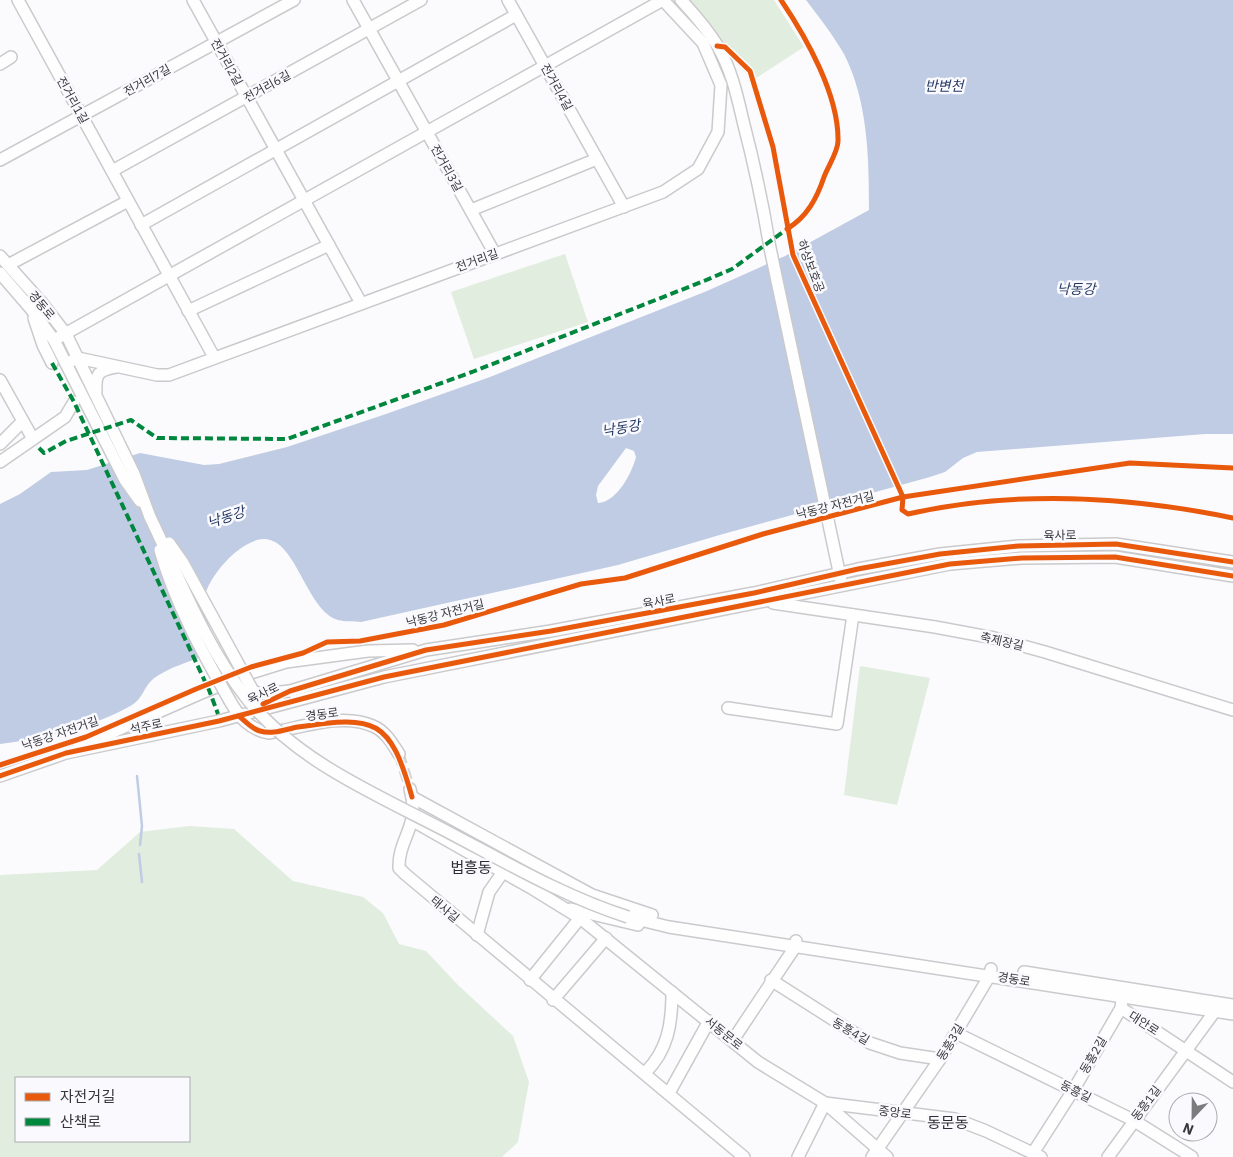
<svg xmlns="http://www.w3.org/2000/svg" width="1233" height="1157" viewBox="0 0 1233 1157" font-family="'IBM Plex Sans','Noto Sans KR',sans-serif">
<rect width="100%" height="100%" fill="#fbfbfd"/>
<g fill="#e0eddf" fill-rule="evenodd">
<path d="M 670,0 L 774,0 L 804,47 L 753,80 Z"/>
<path d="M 565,254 L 588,322 L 474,359 L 451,292 Z"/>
<path d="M 860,666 L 930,678 L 897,805 L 844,795 Z"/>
<path d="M 189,826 L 234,829 L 293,881 L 363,897 L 383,913 L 399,944 L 426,951 L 458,985 L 513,1036 L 529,1082 L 518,1142 L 502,1157 L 0,1157 L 0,875 L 97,870 L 140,832 ZM 189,1078 L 189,1141 L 16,1141 L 16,1078 Z"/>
</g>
<path fill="#bfcce4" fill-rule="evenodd" d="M 806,0 L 1233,0 L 1233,434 L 1205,434 L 977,452 L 963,458 L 945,472 L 930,477 L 723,534 L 618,565 L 361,622 C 354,621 345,622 338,620 C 308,611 298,548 270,540 C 245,532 203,580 204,603 C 204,616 212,632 216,644 L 211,654 C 194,660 165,668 151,681 C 144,688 142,699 132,705 C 97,726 41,739 0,744 L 0,504 L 20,494 L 51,472 L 87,470 L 140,453 L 204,465 L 219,464 L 287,447 L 386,414 L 490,377 L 707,291 L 785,256 L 869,210 C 869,158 868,101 844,54 C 833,35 819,17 806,0 ZM 626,448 L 634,451 L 636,457 C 632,473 617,502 598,503 L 596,495 L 598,486 Z"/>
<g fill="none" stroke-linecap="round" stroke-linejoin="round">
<g stroke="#bfcce4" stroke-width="2.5">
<path d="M 137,776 L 142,826 L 140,845"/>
<path d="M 139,854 L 142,882"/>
</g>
<path stroke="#d4d4d6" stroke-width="11" stroke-dasharray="11 5.5" stroke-linecap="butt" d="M 399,754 L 410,789"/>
<defs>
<g id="minor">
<path d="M 18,0 L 214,357"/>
<path d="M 193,0 L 361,303"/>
<path d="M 353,0 L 495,254"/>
<path d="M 508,0 L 624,207"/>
<path d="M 681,0 C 694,14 707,29 717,45 C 731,68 737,95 743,121 C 754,163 763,205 770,248 L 841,581"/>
<path d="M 0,64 L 11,57"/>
<path d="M 0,160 L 294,0"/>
<path d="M 112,171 L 421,0"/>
<path d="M 471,210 L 597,159"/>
<path d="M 141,225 L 516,15"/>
<path d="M 0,256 L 42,303 L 66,334 L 134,474 L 150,517"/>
<path d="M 8,265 L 128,201"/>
<path d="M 0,273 L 31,309 L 54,340 L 125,480 L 140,501"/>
<path d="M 188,311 L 329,245"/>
<path d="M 34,318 L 43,345 L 52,363"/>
<path d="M 54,340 L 663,0"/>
<path d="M 67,363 L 78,358 L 157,375 L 169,375 L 663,192 L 698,169 L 718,132 L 721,85 L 703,43 L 663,0"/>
<path d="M 0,380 L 33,439"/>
<path d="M 96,392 C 95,374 98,370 116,367"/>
<path d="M 0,444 L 22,422"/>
<path d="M 0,462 L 65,417 L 74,402"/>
<path d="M 773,603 L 935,627 L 994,638 L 1045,652 L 1233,710"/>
<path d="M 230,701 C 239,717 250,730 269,733 C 301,728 342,712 373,726 C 385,731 392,743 399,754"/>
<path d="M 261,705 L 290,691 L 426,650 L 551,631 L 754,593 L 858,569 L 940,554 L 1019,546 L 1116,544 L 1233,562"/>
<path d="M 728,708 L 837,724 L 853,615"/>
<path d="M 79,747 L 199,694 L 254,672 L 286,662 L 368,651 L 413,650"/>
<path d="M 0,776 L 66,753 L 219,721 L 384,677 L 950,564 L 1022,558 L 1115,557 L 1233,576"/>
<path d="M 410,789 C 421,826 398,838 399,868 L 405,874 L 744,1157"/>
<path d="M 412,797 L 592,895 L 652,915"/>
<path d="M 413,821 L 533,889 L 580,918 L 758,1062 L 825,1103 L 887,1157"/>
<path d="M 571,909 L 638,925"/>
<path d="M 628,917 L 669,927 L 1233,1014"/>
<path d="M 477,935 L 489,892 L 503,872"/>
<path d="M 1024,972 L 1233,1005"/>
<path d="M 530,980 L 580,918"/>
<path d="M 771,980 L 870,1043 L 900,1053 L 940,1059"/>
<path d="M 553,1000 L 606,938"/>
<path d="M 1121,1008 L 1233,1082"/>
<path d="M 956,1033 L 1133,1120 L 1192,1157"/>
<path d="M 733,1040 L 795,947 L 796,941"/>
<path d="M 645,1073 C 668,1050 672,1024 672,992"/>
<path d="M 669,1093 L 709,1021"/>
<path d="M 1033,1153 L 1074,1089 L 1121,1008 L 1123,990"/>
<path d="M 798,1157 L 825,1103 L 955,1119 L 986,1131 L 1041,1157"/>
<path d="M 872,1157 L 940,1059 L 990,975 L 991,969"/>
<path d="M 1108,1157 L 1215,1011"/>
</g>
</defs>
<use href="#minor" stroke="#cacacd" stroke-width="14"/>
<use href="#minor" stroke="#fefeff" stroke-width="11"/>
<defs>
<g id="minor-bridge">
<path d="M 150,517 C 180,579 205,646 248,700 C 299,763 378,795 448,832 C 507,863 565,897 628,917"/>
<path d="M 169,543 L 183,563 L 253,691 L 260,694 L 290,691"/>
<path d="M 160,550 C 175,603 203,654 230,701"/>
</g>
</defs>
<use href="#minor-bridge" stroke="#cacacd" stroke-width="14" stroke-linecap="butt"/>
<use href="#minor-bridge" stroke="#fefeff" stroke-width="11"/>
<g stroke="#00873e" stroke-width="4" stroke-dasharray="8 4" stroke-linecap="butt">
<path d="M 52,363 L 74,402 L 209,690 L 218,714"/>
<path d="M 39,448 L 44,453 L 66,441 L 131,420 L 157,438 L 287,439 L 472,372 L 704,281 L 732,269 L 787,229"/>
</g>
<defs>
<g id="cycleway">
<path d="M 781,0 C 806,37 839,95 838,141 C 838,152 828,166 824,177 C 817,198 807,217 787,229"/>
<path d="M 717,46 L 725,47 L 750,71 L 773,147 L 793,255 L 903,497 L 902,510 L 908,514 C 1014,490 1127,496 1233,518"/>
<path d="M 263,704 L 290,691 L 426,650 L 551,631 L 754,593 L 858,569 L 940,554 L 1019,546 L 1116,544 L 1233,562"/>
<path d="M 239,716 C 245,721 252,729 260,731 C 273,735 286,729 298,727 C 376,715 390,719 412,797"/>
<path d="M 0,765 L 86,737 L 196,689 L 251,667 L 303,653 L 327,642 L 360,641 L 444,625 L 581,584 L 625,578 L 763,534 L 903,497 L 1130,463 L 1233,468"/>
<path d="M 0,776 L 66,753 L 219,721 L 384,677 L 950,564 L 1022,558 L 1115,557 L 1233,576"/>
</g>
</defs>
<use href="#cycleway" stroke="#fafafe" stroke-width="8"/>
<use href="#cycleway" stroke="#e8590c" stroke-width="5"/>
</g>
<g text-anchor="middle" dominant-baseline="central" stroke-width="5" stroke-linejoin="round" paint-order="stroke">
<g font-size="12" fill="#37383b" stroke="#fafafe">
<text transform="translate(227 62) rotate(61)">전거리2길</text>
<text transform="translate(147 80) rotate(-29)">전거리7길</text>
<text transform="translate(267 86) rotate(-29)">전거리6길</text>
<text transform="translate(557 87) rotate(61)">전거리4길</text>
<text transform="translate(73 100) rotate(61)">전거리1길</text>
<text transform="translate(447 168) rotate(61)">전거리3길</text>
<text transform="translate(477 260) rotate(-20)">전거리길</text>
<text transform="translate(811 266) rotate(69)">하상보호공</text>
<text transform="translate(42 305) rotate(50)">경동로</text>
<text transform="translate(835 505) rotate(-14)">낙동강 자전거길</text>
<text transform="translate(1060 535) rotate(-1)">육사로</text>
<text transform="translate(659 601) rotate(-11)">육사로</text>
<text transform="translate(445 613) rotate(-14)">낙동강 자전거길</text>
<text transform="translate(1002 641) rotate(13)">축제장길</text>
<text transform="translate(263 693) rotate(-26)">육사로</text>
<text transform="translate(322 714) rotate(-7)">경동로</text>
<text transform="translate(146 726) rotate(-12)">석주로</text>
<text transform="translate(60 733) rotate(-19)">낙동강 자전거길</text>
<text transform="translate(445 909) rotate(40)">태사길</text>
<text transform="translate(1014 979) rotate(9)">경동로</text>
<text transform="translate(1144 1023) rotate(33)">대안로</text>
<text transform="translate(851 1031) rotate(30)">동흥4길</text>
<text transform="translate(724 1033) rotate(39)">서동문로</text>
<text transform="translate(950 1042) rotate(-59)">동흥3길</text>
<text transform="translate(1093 1055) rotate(-60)">동흥2길</text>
<text transform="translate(1076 1091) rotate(27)">동흥길</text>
<text transform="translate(1146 1103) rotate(-53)">동흥1길</text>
<text transform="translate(895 1112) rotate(7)">중앙로</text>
</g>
<g font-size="14" font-style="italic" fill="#1e345f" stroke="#fafafe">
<text x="944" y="86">반변천</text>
<text x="1076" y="289">낙동강</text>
<text transform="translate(621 428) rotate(-10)">낙동강</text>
<text transform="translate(226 517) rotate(-19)">낙동강</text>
</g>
<g font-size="15" fill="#2c2d34" stroke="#fafafe">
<text x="471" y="867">법흥동</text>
<text x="948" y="1122">동문동</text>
</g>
</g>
<rect x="15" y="1077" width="175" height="65" fill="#fafafe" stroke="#acacb0"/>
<rect x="25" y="1093" width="25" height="8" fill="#e8590c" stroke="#acacb0"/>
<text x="60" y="1102" font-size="15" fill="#37383b">자전거길</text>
<rect x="25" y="1118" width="25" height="8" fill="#00873e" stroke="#acacb0"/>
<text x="60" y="1127" font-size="15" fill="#37383b">산책로</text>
<g transform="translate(1193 1117) rotate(202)"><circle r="24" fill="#fafafe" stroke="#acacb0"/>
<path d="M0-4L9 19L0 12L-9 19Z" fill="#7c7c7f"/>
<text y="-8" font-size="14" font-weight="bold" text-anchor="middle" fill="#37383b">N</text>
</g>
</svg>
